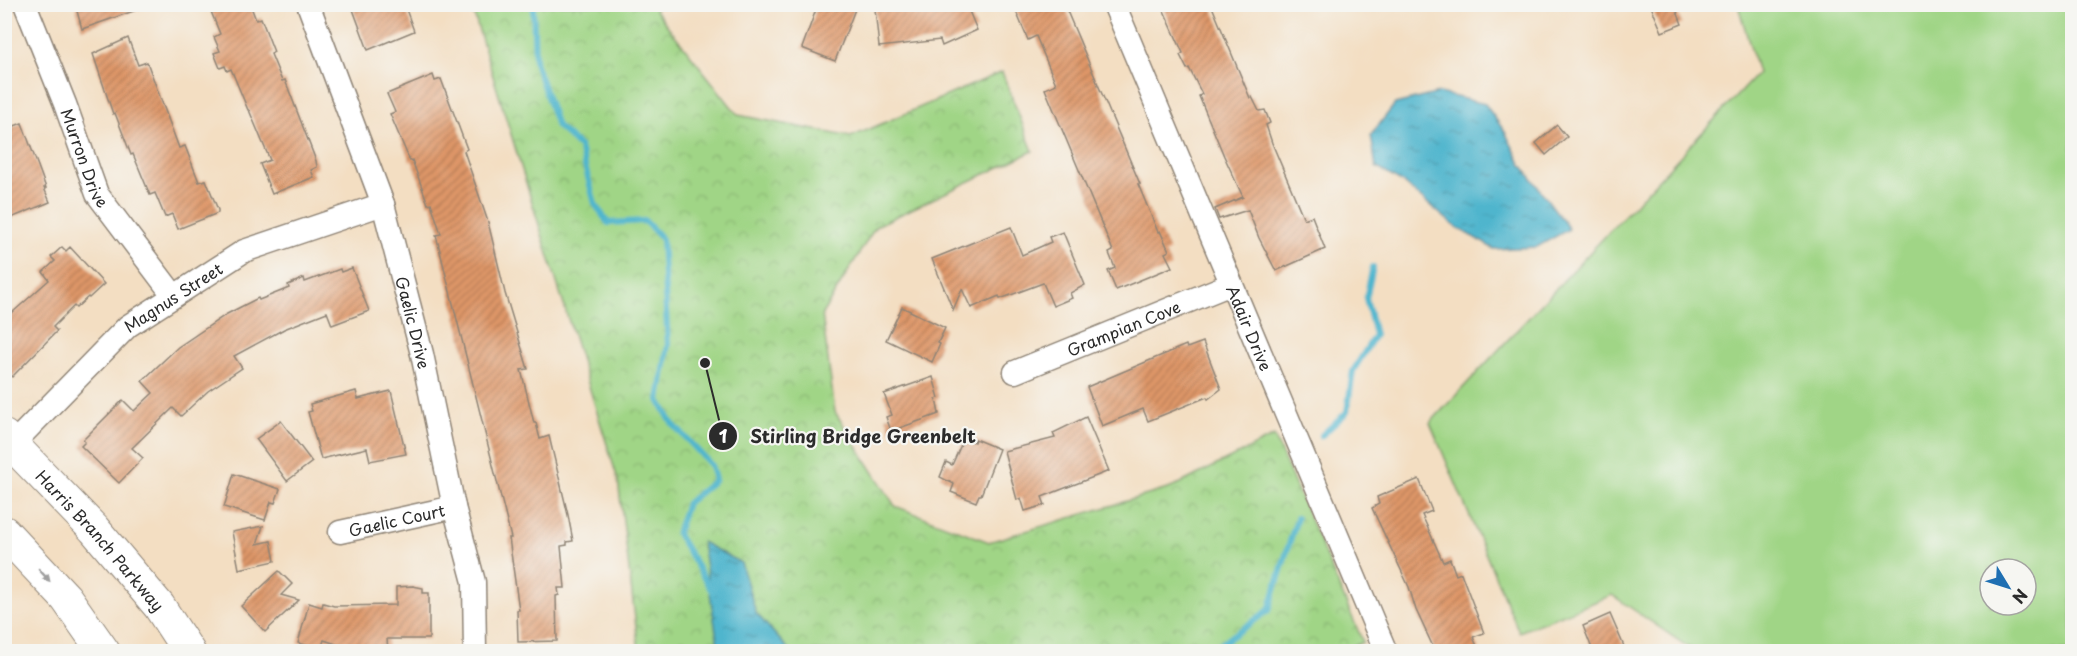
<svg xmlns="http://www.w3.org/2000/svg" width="2077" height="656" viewBox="0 0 2077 656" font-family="'Playpen Sans',sans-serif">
<defs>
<pattern id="park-crowns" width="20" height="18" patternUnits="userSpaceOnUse" patternTransform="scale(1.5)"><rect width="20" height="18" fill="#a0d586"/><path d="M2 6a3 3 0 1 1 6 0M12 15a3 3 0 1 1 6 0" fill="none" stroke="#8ab774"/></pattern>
<pattern id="water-ripples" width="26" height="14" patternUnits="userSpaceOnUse" patternTransform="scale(1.5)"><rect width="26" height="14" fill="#4fb5cd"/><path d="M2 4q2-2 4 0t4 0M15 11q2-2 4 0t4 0" fill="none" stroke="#4293a7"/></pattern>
<pattern id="building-hatch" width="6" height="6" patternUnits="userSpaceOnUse" patternTransform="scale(1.5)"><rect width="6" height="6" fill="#de9667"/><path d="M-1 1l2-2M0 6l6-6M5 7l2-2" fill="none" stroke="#b47b55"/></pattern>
</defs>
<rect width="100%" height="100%" fill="#f6f6f2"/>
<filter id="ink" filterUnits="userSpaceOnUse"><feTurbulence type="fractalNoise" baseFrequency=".0167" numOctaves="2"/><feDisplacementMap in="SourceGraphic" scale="12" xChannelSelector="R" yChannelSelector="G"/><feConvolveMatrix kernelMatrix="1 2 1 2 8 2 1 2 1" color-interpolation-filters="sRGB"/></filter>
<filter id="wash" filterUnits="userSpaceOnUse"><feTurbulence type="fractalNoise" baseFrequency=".008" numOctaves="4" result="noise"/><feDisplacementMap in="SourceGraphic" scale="24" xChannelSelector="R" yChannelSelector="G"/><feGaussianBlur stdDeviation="1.35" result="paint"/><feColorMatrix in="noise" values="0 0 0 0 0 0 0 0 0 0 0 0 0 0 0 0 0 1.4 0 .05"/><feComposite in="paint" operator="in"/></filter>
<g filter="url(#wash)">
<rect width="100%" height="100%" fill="#f3dec2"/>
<path fill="#a0d586" stroke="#668058" stroke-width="1.5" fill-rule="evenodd" d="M 1738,5 L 2072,5 L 2072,651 L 1694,651 L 1612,595 L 1519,632 L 1430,423 L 1758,73 ZM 1990,569 L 2026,569 L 2026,605 L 1990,605 Z"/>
<path fill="url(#park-crowns)" stroke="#668058" stroke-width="1.5" d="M 471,5 L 656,5 L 655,10 L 738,115 L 851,137 L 1002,72 L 1033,151 L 876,226 L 822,314 L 835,412 L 895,506 L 989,542 L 1171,488 L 1274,436 L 1363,642 L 1341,652 L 639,651 L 618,480 Z"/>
<g fill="url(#water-ripples)" stroke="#3d707c" stroke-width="1.5">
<path d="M 1439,93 L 1485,104 L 1505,132 L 1522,165 L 1569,229 L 1537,247 L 1494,249 L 1456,227 L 1403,183 L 1376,167 L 1371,135 L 1395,104 Z"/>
<path d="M 702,542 L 741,563 L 756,613 L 790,651 L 719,651 Z"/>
</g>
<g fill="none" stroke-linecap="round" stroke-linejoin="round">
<g stroke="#4fb5cd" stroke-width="6">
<path d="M 533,4 L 535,62 L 557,126 L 580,147 L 595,204 L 608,223 L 645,221 L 662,239 L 668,345 L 659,400 L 672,423 L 711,465 L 715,480 L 687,503 L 677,533 L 713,593"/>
<path d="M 1321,436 L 1347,412 L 1353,371 L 1375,335 L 1366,298 L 1373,267"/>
<path d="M 1210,652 L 1269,610 L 1297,518"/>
</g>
</g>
<g id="blocks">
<g fill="url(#building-hatch)">
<path d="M 75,4 L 144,4 L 145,7 L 82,29 Z"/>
<path d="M 208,4 L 250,4 L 256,20 L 261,18 L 274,52 L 271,54 L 282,81 L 285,80 L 316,161 L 317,167 L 311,170 L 314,177 L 272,194 L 260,164 L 270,160 L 249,110 L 248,110 L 231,69 L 227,71 L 225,66 L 220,68 L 214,53 L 220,51 L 214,37 L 220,34 Z"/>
<path d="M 351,4 L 404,4 L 414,31 L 368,50 Z"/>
<path d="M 818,4 L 857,4 L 835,61 L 802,48 Z"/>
<path d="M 912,4 L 966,4 L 977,30 L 942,46 L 940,40 L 879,47 L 875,9 Z"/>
<path d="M 1013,4 L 1064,4 L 1140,184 L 1138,184 L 1158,232 L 1160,231 L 1169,251 L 1165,253 L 1172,267 L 1116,290 L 1108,271 L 1115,268 L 1109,253 L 1113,251 L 1045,89 L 1056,84 L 1036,36 L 1028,40 Z"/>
<path d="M 1161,4 L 1211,4 L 1250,98 L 1252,97 L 1259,111 L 1265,110 L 1270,123 L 1266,125 L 1272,143 L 1304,219 L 1312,216 L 1325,249 L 1276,271 L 1259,238 L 1248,210 L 1219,219 L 1215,209 L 1243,197 L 1224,156 L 1199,96 L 1202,94 L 1189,68 L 1187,69 L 1180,55 L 1183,53 Z"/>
<path d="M 1650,4 L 1674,4 L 1682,24 L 1662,32 Z"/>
<path d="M 128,38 L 138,65 L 147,62 L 179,148 L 185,146 L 199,182 L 206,180 L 218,210 L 218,213 L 178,229 L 172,214 L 165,217 L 155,193 L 150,195 L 133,154 L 131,155 L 115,113 L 113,114 L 93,54 Z"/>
<path d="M 433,75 L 435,81 L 441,79 L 467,149 L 464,151 L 488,222 L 505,293 L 528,369 L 521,370 L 534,423 L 536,423 L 540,439 L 549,436 L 568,515 L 573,541 L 567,542 L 567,545 L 561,546 L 565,588 L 558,588 L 559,595 L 556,596 L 557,641 L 518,642 L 517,610 L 519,610 L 509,538 L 511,538 L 436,235 L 441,234 L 431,203 L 428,204 L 412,160 L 410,161 L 390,114 L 395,112 L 387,94 Z"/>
<path d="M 22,123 L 46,188 L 44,188 L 50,202 L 4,221 L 4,130 Z"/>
<path d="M 1557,125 L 1567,137 L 1546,155 L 1536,143 Z"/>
<path d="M 1011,227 L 1022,255 L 1051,242 L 1049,237 L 1063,232 L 1085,285 L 1070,293 L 1072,298 L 1053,306 L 1043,283 L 1000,299 L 999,296 L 971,308 L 962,289 L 953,310 L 932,259 Z"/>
<path d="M 62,247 L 66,251 L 70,247 L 104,284 L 89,298 L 88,297 L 76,308 L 74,306 L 53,327 L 57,331 L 12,377 L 4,369 L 4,320 L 49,280 L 43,272 L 55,261 L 51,257 Z"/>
<path d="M 352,268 L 369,311 L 332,325 L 327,312 L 284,329 L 234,356 L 242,368 L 208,391 L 181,416 L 173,408 L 132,448 L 143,458 L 119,483 L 81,446 L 85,442 L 83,440 L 123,400 L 134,411 L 153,393 L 142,381 L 178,347 L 227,314 L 258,298 L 259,300 L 289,288 L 288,285 L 304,278 L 305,282 L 340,269 L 341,272 Z"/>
<path d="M 902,307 L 945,328 L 938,343 L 940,344 L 932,362 L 886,340 Z"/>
<path d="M 1203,342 L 1221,389 L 1208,399 L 1207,397 L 1148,421 L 1143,409 L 1102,426 L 1087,387 L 1186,345 L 1187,348 Z"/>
<path d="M 933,377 L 939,398 L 936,399 L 939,414 L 891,431 L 886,417 L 892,415 L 884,394 Z"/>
<path d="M 356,391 L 358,399 L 391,391 L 406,454 L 370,461 L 367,448 L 321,459 L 308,412 L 312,411 L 310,404 Z"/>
<path d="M 1086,417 L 1109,471 L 1042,497 L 1045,505 L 1025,511 L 1021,498 L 1017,500 L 1004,451 L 1055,438 L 1053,433 Z"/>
<path d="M 281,421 L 312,462 L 287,481 L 256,439 Z"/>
<path d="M 964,438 L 974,442 L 975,439 L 999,449 L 981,495 L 979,495 L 976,502 L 951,492 L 954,484 L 940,477 L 946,462 L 952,465 Z"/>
<path d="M 234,474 L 280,489 L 275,503 L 271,502 L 265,520 L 224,507 Z"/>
<path d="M 1419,479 L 1432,511 L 1422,515 L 1443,562 L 1450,559 L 1456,575 L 1461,573 L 1484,633 L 1473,637 L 1479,651 L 1435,651 L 1416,610 L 1409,587 L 1372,508 L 1379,504 L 1377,497 Z"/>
<path d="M 263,526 L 257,544 L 271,541 L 275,561 L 239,569 L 232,532 Z"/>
<path d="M 279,571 L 292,584 L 281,595 L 299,600 L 265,632 L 241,606 Z"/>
<path d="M 413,586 L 423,588 L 423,593 L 429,593 L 429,639 L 387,639 L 388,651 L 357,651 L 324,640 L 321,649 L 298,643 L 309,603 L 322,607 L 323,603 L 334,606 L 396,605 L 396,587 Z"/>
<path d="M 1610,614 L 1626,651 L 1593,651 L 1583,626 Z"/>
</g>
</g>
</g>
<g filter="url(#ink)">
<use href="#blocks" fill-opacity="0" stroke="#8f8476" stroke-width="1.5"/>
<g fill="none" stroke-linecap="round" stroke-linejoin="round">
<defs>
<g id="minor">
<path id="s1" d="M 25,4 L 65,104 L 97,194 L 174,296"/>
<path id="s2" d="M 308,4 L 383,204 L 422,354 L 454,507 L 474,582 L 475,652"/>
<path id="s3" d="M 1114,4 L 1386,652"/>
<path id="s4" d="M 1015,372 L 1231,284"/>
<path id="s5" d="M 4,453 L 128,326 L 244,251 L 383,204"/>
<path id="s6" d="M 340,532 L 454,507"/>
</g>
<g id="secondary">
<path id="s7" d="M 4,436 L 94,529 L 159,606 L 189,652"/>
<path d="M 4,532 L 66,598 L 104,652"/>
</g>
</defs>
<use href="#minor" stroke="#8f8476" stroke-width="25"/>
<use href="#secondary" stroke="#8f8476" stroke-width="34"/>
<use href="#minor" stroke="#fff" stroke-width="22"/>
<use href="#secondary" stroke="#fff" stroke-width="32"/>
</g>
<defs><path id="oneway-solid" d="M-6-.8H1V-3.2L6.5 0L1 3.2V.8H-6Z" transform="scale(1.5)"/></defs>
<use fill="#a0a0a0" href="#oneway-solid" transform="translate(44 575) rotate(47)"/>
</g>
<g text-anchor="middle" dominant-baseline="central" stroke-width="4.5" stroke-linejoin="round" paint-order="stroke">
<g font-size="16" fill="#2b2b2b" stroke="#f6f6f2">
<text stroke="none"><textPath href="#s1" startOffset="165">Murron Drive</textPath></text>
<text stroke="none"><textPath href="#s5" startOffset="231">Magnus Street</textPath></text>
<text stroke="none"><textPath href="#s2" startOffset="336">Gaelic Drive</textPath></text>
<text stroke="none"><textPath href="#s4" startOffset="117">Grampian Cove</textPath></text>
<text stroke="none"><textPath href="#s3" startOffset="351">Adair Drive</textPath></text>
<text stroke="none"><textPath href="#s6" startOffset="58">Gaelic Court</textPath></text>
<text stroke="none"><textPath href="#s7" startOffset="142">Harris Branch Parkway</textPath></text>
</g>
</g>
<path fill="none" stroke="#2b2b2b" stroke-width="2" d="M705 363L723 436"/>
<g fill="#2b2b2b" stroke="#f6f6f2" stroke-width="2">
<circle cx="705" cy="363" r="6"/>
<circle cx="723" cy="436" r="15"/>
</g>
<g font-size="18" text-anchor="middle" font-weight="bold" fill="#fff">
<text x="723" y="443">1</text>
</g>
<g font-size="18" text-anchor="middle" font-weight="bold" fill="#2b2b2b" stroke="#f6f6f2" stroke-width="4.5" stroke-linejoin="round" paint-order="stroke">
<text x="863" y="443">Stirling Bridge Greenbelt</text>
</g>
<rect width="2077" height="656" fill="none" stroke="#f6f6f2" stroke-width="24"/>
<g transform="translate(2008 587) rotate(128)"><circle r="28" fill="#f6f6f2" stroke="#a5a5a2" stroke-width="1.5"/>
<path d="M0-4.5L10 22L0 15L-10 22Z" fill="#1f6fb2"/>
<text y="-9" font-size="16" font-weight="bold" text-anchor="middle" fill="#2b2b2b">N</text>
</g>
</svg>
